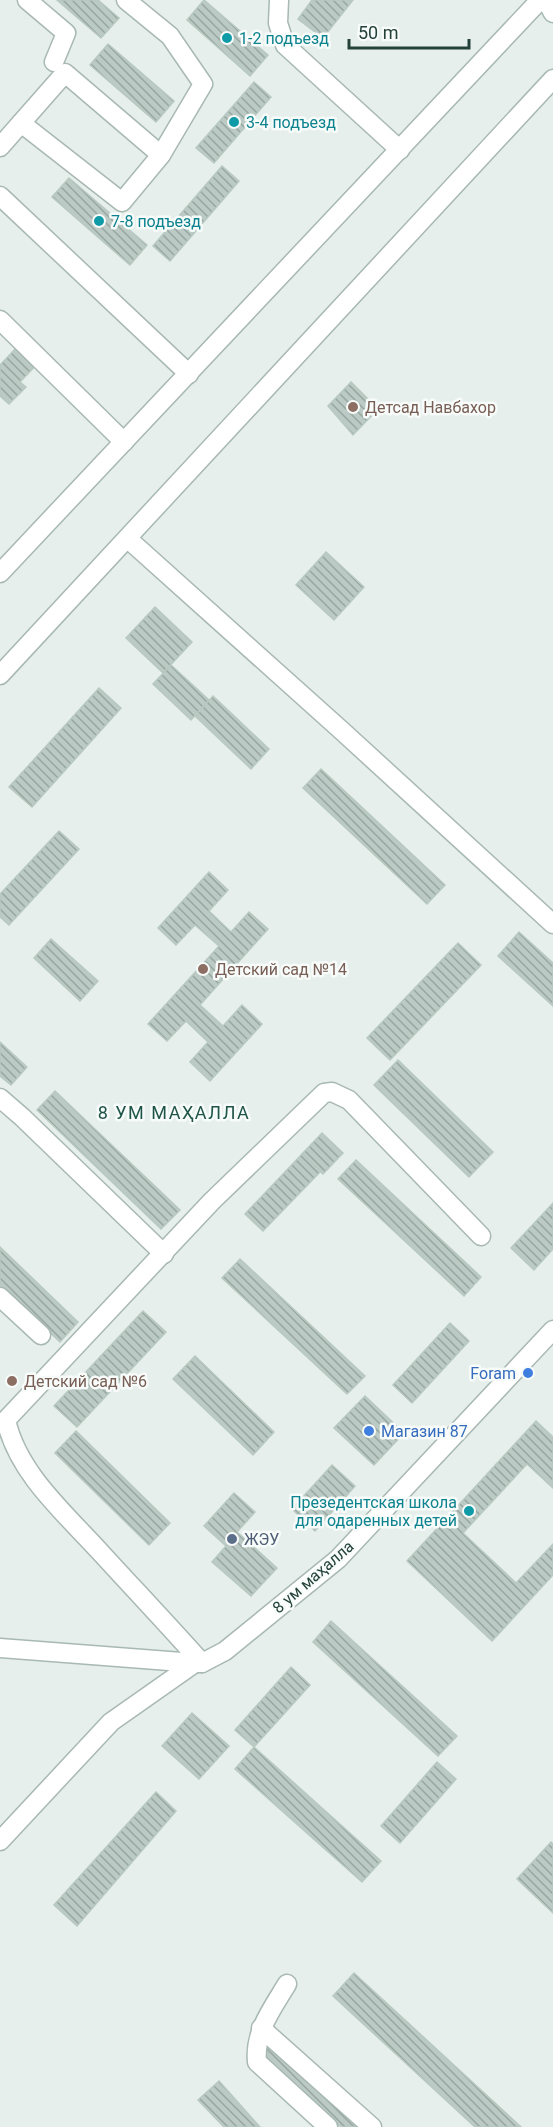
<svg xmlns="http://www.w3.org/2000/svg" width="553" height="2127" viewBox="0 0 553 2127" font-family="Roboto,sans-serif">
<defs>
<pattern id="building-back-hatch" width="6" height="6" patternUnits="userSpaceOnUse" patternTransform="scale(1.5)"><rect width="6" height="6" fill="#bbcac4"/><path d="M-1 5l2 2M0 0l6 6M5-1l2 2" fill="none" stroke="#98a6a0"/></pattern>
</defs>
<rect width="100%" height="100%" fill="#e6efeb"/>
<g fill="url(#building-back-hatch)" stroke="#b8c9c2" stroke-width="1.5">
<path d="M 57,0 L 98,0 L 119,18 L 101,38 Z"/>
<path d="M 204,0 L 268,55 L 250,76 L 187,20 Z"/>
<path d="M 312,0 L 353,0 L 323,38 L 298,19 Z"/>
<path d="M 108,44 L 174,101 L 156,122 L 90,65 Z"/>
<path d="M 254,82 L 271,97 L 214,163 L 196,148 Z"/>
<path d="M 222,166 L 239,181 L 170,261 L 153,246 Z"/>
<path d="M 69,178 L 147,245 L 130,265 L 52,197 Z"/>
<path d="M 19,345 L 38,363 L 20,382 L 26,387 L 9,404 L 0,396 L 0,365 Z"/>
<path d="M 351,382 L 378,409 L 353,435 L 328,406 Z"/>
<path d="M 326,552 L 364,587 L 334,620 L 296,585 Z"/>
<path d="M 155,607 L 192,642 L 163,673 L 126,638 Z"/>
<path d="M 171,665 L 209,700 L 191,720 L 153,684 Z"/>
<path d="M 99,688 L 121,708 L 32,807 L 9,787 Z"/>
<path d="M 213,696 L 269,749 L 251,769 L 195,716 Z"/>
<path d="M 321,769 L 445,885 L 427,904 L 303,788 Z"/>
<path d="M 59,831 L 79,849 L 9,925 L 0,917 L 0,894 Z"/>
<path d="M 209,872 L 228,890 L 209,911 L 231,932 L 249,912 L 268,929 L 200,1005 L 223,1026 L 242,1005 L 262,1024 L 210,1081 L 190,1062 L 208,1042 L 186,1021 L 167,1041 L 148,1024 L 219,946 L 195,925 L 176,945 L 158,928 Z"/>
<path d="M 519,932 L 553,963 L 553,1006 L 498,956 Z"/>
<path d="M 51,939 L 98,981 L 80,1001 L 34,958 Z"/>
<path d="M 458,943 L 481,965 L 390,1060 L 367,1038 Z"/>
<path d="M 0,1042 L 27,1067 L 11,1085 L 0,1076 Z"/>
<path d="M 398,1060 L 493,1152 L 469,1177 L 374,1085 Z"/>
<path d="M 55,1091 L 180,1210 L 161,1229 L 37,1110 Z"/>
<path d="M 322,1133 L 343,1153 L 323,1174 L 302,1154 Z"/>
<path d="M 302,1154 L 321,1171 L 263,1231 L 245,1214 Z"/>
<path d="M 356,1160 L 481,1277 L 464,1296 L 338,1179 Z"/>
<path d="M 553,1203 L 553,1249 L 534,1270 L 511,1248 Z"/>
<path d="M 0,1247 L 78,1322 L 60,1342 L 0,1285 Z"/>
<path d="M 240,1259 L 365,1376 L 347,1394 L 222,1278 Z"/>
<path d="M 143,1311 L 166,1332 L 77,1427 L 54,1406 Z"/>
<path d="M 450,1323 L 469,1341 L 412,1403 L 393,1385 Z"/>
<path d="M 195,1356 L 274,1432 L 253,1455 L 173,1379 Z"/>
<path d="M 365,1396 L 404,1433 L 374,1465 L 334,1428 Z"/>
<path d="M 536,1421 L 553,1437 L 553,1488 L 527,1464 L 463,1533 L 516,1583 L 553,1544 L 553,1575 L 492,1641 L 407,1561 Z"/>
<path d="M 76,1431 L 170,1523 L 149,1545 L 55,1453 Z"/>
<path d="M 332,1465 L 355,1486 L 315,1531 L 292,1509 Z"/>
<path d="M 234,1493 L 255,1512 L 237,1532 L 277,1568 L 251,1596 L 212,1562 L 226,1546 L 204,1526 Z"/>
<path d="M 331,1621 L 457,1736 L 438,1756 L 313,1642 Z"/>
<path d="M 291,1667 L 310,1685 L 254,1747 L 235,1730 Z"/>
<path d="M 192,1713 L 229,1746 L 199,1779 L 162,1746 Z"/>
<path d="M 254,1747 L 381,1861 L 362,1882 L 235,1769 Z"/>
<path d="M 437,1762 L 456,1779 L 400,1843 L 381,1826 Z"/>
<path d="M 156,1792 L 176,1811 L 77,1926 L 54,1905 Z"/>
<path d="M 551,1842 L 553,1844 L 553,1913 L 517,1879 Z"/>
<path d="M 354,1973 L 521,2127 L 475,2127 L 333,1996 Z"/>
<path d="M 272,2041 L 364,2127 L 341,2127 L 262,2054 Z"/>
<path d="M 219,2081 L 260,2127 L 224,2127 L 198,2100 Z"/>
</g>
<g fill="none" stroke-linecap="round" stroke-linejoin="round">
<defs>
<g id="minor">
<path d="M 27,0 L 66,33 L 54,62"/>
<path d="M 279,0 L 278,23 L 285,45 L 400,150"/>
<path d="M 21,123 L 65,73 L 161,155"/>
<path d="M 0,147 L 21,123 L 122,202 L 161,155 L 203,84 L 170,36 L 126,0"/>
<path d="M 0,196 L 189,374"/>
<path d="M 0,320 L 124,442"/>
<path d="M 128,539 L 341,730 L 553,924"/>
<path d="M 0,1098 L 22,1117 L 164,1254"/>
<path d="M 0,1297 L 41,1335"/>
<path d="M 0,1648 L 195,1663 L 202,1663 L 225,1651 L 338,1559 L 553,1330"/>
<path d="M 202,1663 C 169,1626 135,1590 102,1554 C 66,1514 18,1474 6,1420 L 212,1201 L 324,1093 L 332,1092 L 349,1100 L 481,1236"/>
<path d="M 0,1841 L 111,1722 L 195,1663"/>
<path d="M 287,1984 C 272,2009 254,2032 257,2062 L 328,2127"/>
<path d="M 261,2028 L 372,2127"/>
</g>
<g id="tertiary">
<path d="M 0,573 L 540,0"/>
<path d="M 0,675 L 553,79"/>
</g>
<path id="secondary" d="M 546,0 L 553,13"/>
</defs>
<use href="#minor" stroke="#a8b8b2" stroke-width="21"/>
<use href="#tertiary" stroke="#a8b8b2" stroke-width="21"/>
<use href="#secondary" stroke="#a4bbb3" stroke-width="21"/>
<use href="#minor" stroke="#fff" stroke-width="18"/>
<use href="#tertiary" stroke="#fff" stroke-width="18"/>
<use href="#secondary" stroke="#fff" stroke-width="18"/>
</g>
<g fill="#0f9aa8" stroke="#f7fbf9" stroke-width="2">
<circle cx="227" cy="38" r="6"/>
<circle cx="234" cy="122" r="6"/>
<circle cx="99" cy="221" r="6"/>
<circle cx="469" cy="1511" r="6"/>
</g>
<g fill="#8d6e63" stroke="#f7fbf9" stroke-width="2">
<circle cx="353" cy="407" r="6"/>
<circle cx="203" cy="969" r="6"/>
<circle cx="12" cy="1381" r="6"/>
</g>
<g fill="#3f7fe0" stroke="#f7fbf9" stroke-width="2">
<circle cx="528" cy="1373" r="6"/>
<circle cx="369" cy="1431" r="6"/>
</g>
<circle fill="#5c6f8a" stroke="#f7fbf9" stroke-width="2" cx="232" cy="1539" r="6"/>
<g text-anchor="middle" dominant-baseline="central" stroke-width="5" stroke-linejoin="round" paint-order="stroke">
<g font-size="16" fill="#0d838f" stroke="#f7fbf9" text-anchor="start">
<text x="239" y="38">1-2 подъезд</text>
<text x="246" y="122">3-4 подъезд</text>
<text x="111" y="221">7-8 подъезд</text>
<text x="457" y="1502" text-anchor="end">Презедентская школа<tspan x="457" dy="18">для одаренных детей</tspan></text>
</g>
<g font-size="16" fill="#785e54" stroke="#f7fbf9" text-anchor="start">
<text x="365" y="407">Детсад Навбахор</text>
<text x="215" y="969">Детский сад №14</text>
<text x="24" y="1381">Детский сад №6</text>
</g>
<g font-size="16" fill="#366cbe" stroke="#f7fbf9" text-anchor="end">
<text x="516" y="1373">Foram</text>
<text x="381" y="1431" text-anchor="start">Магазин 87</text>
</g>
<g font-size="16" fill="#4e5e75" stroke="#f7fbf9" text-anchor="start">
<text x="244" y="1539">ЖЭУ</text>
</g>
<g font-size="16" fill="#24423a" stroke="#f7fbf9">
<text transform="translate(313 1577) rotate(-41)">8 ум маҳалла</text>
</g>
<g font-size="18" letter-spacing="1.5" fill="#1f5548" stroke="#f7fbf9">
<text x="174" y="1112">8 УМ МАҲАЛЛА</text>
</g>
</g>
<path d="M349 39v9h120v-9" fill="none" stroke="#24423a" stroke-width="3"/>
<text x="358" y="39" font-size="18" fill="#24423a" stroke="#f7fbf9" stroke-width="4.5" paint-order="stroke">50 m</text>
</svg>
